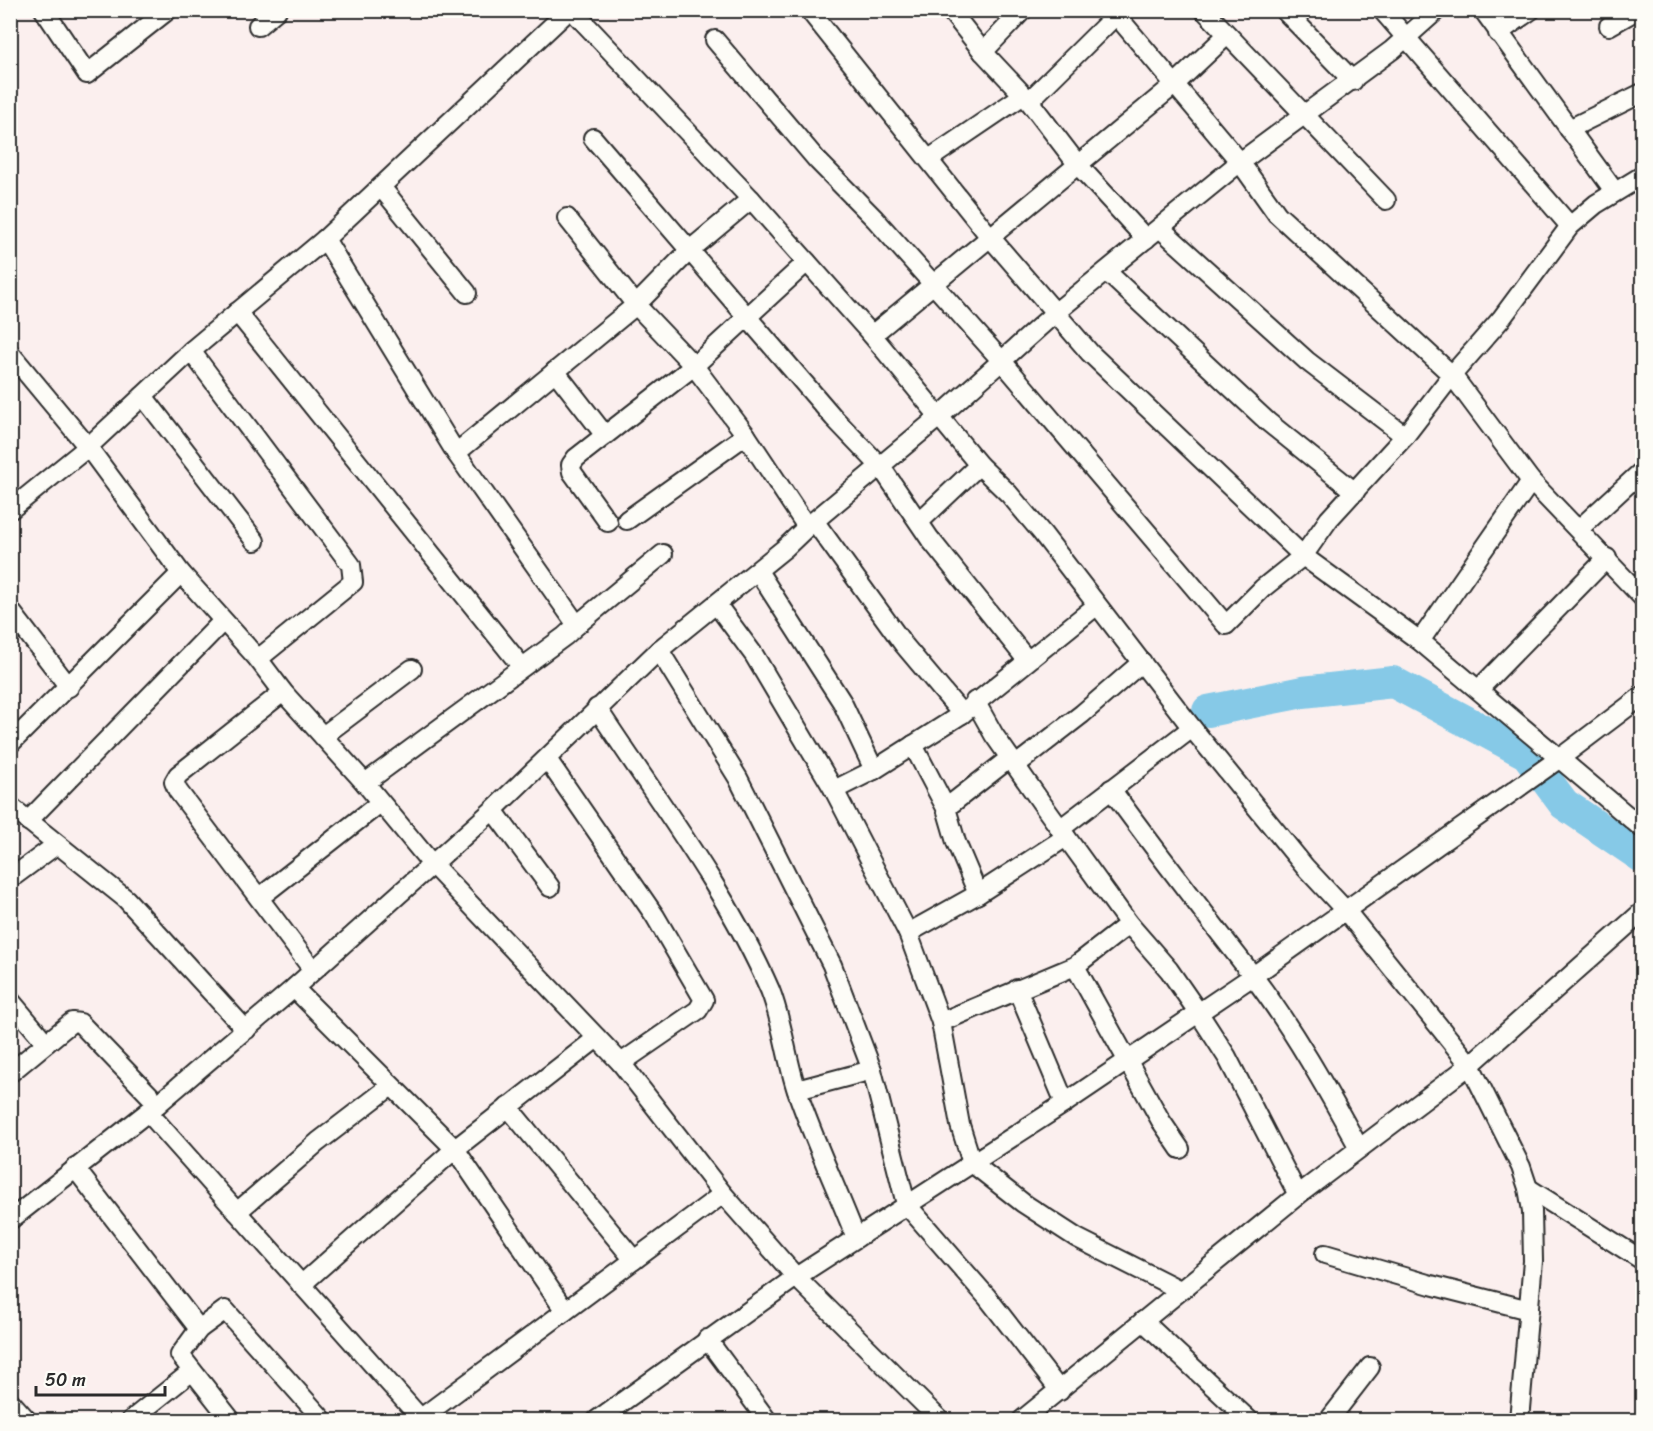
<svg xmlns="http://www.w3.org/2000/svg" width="1653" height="1431" viewBox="0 0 1653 1431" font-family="Sriracha,sans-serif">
<rect width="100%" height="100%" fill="#fbefee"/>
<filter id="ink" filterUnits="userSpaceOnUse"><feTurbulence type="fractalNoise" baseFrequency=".0167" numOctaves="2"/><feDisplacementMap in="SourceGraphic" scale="12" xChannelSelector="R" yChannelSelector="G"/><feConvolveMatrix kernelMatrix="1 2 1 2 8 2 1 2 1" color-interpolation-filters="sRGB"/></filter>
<g filter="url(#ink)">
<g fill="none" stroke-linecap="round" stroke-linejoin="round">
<path stroke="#86c9e7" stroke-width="32" d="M 1208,711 L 1303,692 L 1393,682 L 1527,754 L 1564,804 L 1642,857"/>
<defs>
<g id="minor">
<path d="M 44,10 L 87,74 L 168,10"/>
<path d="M 572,10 L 751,199 L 872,335 L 979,465 L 1009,494 L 1042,533 L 1192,728 L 1305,867 L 1346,911 L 1470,1065 L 1521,1167 L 1528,1188 L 1532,1211 L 1533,1261 L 1519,1420"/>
<path d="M 809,10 L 990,237 L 1090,353 L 1303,556 L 1420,641 L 1642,828"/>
<path d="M 950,10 L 983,52 L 1029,101 L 1078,165 L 1146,239"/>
<path d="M 1112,10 L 1240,162 L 1277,214 L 1452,375 L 1531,481 L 1642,597"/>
<path d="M 1204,10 L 1386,200"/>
<path d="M 1284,10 L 1353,81"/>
<path d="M 1382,10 L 1570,226"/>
<path d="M 1483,10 L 1615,192"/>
<path d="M 258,26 L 277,10"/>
<path d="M 1609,26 L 1637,10"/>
<path d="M 1498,33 L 1531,10"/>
<path d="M 715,40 L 817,160 L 875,219 L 1001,360 L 1226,625 L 1263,588 L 1303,556 L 1329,519 L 1405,436 L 1452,375 L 1501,319 L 1570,226 L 1596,204 L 1642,176"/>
<path d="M 983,52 L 1023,10"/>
<path d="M 1029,101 L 1121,10"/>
<path d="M 1569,129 L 1642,93"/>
<path d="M 593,138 L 834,418 L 881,467 L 930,539 L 1027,660"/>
<path d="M 929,159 L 1022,96"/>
<path d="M 381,187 L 467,293"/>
<path d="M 567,218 L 636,305 L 694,366 L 746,435 L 807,527"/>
<path d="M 1160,228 L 1307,361 L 1405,436"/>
<path d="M 325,239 L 456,453 L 577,625 L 565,636 L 365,783"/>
<path d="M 1107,272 L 1268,422 L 1355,492"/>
<path d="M 237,312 L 522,667"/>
<path d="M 872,335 L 1174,85 L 1227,35"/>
<path d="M 191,351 L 351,565 L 353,582 L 258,659"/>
<path d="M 10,353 L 88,447 L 181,573 L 258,659 L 283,692 L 365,783 L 431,863 L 621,1063 L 723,1194 L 796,1277 L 940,1420"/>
<path d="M 555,371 L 604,434"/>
<path d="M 143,396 L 255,541"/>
<path d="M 456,453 L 636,305 L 690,250 L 751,199"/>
<path d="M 10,510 L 88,447 L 191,351 L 325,239 L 569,10"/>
<path d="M 627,520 L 746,435"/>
<path d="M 608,522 L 572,472 L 571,465 L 576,458 L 694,366 L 807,262"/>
<path d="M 815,522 L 904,645 L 962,714"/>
<path d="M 919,522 L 979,465"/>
<path d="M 1579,529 L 1642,471"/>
<path d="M 758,571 L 842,702 L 874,770"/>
<path d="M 717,605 L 754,655 L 834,790 L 908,933 L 941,1022 L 960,1125 L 972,1163 L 1023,1203 L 1077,1238 L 1180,1290"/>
<path d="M 10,610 L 69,687"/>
<path d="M 577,625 L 663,554"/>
<path d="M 1420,641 L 1531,481"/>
<path d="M 659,650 L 738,778 L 832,965 L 872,1070 L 906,1204 L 987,1297 L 1060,1391"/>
<path d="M 1479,689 L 1607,558"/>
<path d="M 283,692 L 178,775 L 174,782 L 178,791 L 313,970"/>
<path d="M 975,701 L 994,735 L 1043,805 L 1129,924 L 1169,970 L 1198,1012 L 1227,1057 L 1298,1195"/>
<path d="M 597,708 C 657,800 726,889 770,990 C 783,1023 786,1058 797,1091 C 814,1141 837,1189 856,1238"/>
<path d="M 323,736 L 412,669"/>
<path d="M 10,744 L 181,573"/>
<path d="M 913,745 L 946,808 L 956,842 L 978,894"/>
<path d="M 547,759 L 655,916 L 704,1000 L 698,1010 L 621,1063"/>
<path d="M 1016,765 L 1082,714 L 1142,662"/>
<path d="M 1111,789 C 1157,853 1205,914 1253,976 C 1293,1029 1327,1089 1359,1148"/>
<path d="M 834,790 L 874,770 L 962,714 L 1096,606"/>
<path d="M 10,806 L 126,899 L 246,1030"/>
<path d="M 946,808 L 1010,758"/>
<path d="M 493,810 L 550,887"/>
<path d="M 28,821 L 223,621"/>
<path d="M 1060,829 L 1192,728"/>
<path d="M 10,879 L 56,845"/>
<path d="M 259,898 L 380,803"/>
<path d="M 908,933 L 978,894 L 1066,837"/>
<path d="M 1075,966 L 1161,1121 L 1180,1149"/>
<path d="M 294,988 L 455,1149 L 565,1311"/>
<path d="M 1017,989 L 1065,1103"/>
<path d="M 10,1000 L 46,1043"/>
<path d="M 941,1022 L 1075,966 L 1129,924"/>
<path d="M 10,1073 L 72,1022 L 80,1023 L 158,1104"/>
<path d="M 797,1090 L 872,1070"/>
<path d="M 508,1107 L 634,1260"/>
<path d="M 148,1112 L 422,1420"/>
<path d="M 75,1168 L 199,1329"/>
<path d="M 1528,1188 L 1642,1260"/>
<path d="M 237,1212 L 318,1142 L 391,1086"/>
<path d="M 10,1220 L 158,1104 L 294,988 L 493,810 L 659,650 L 785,548 L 807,527 L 940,416 L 1056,312 L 1240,162 L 1392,50 L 1437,10"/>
<path d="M 1325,1254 L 1431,1285 L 1529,1310"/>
<path d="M 301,1285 L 455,1149 L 597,1038"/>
<path d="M 1143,1321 L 1249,1420"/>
<path d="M 707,1339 L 767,1420"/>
<path d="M 10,1401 L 27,1420"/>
<path d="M 421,1418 L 723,1194"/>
<path d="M 131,1420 L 191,1372"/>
<path d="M 231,1420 L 180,1355 L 199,1329 L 225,1310 L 323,1420"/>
<path d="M 597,1420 L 796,1277 L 1065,1103 L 1253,976 L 1560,758 L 1642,696"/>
<path d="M 1022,1420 L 1298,1195 L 1470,1065 L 1642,912"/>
<path d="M 1329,1420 L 1370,1367"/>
</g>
</defs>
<use href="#minor" stroke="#2b2b2b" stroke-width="22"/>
<use href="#minor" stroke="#fdfcf7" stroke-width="18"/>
</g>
</g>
<rect width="1653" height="1431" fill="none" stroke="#fdfcf7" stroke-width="36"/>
<rect x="18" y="18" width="1617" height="1395" fill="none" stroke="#2b2b2b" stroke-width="2" filter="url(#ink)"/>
<path d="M36 1386v9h129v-9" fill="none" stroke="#2b2b2b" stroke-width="3"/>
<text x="45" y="1386" font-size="18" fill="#2b2b2b" stroke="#fdfcf7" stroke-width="4.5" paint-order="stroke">50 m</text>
</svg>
